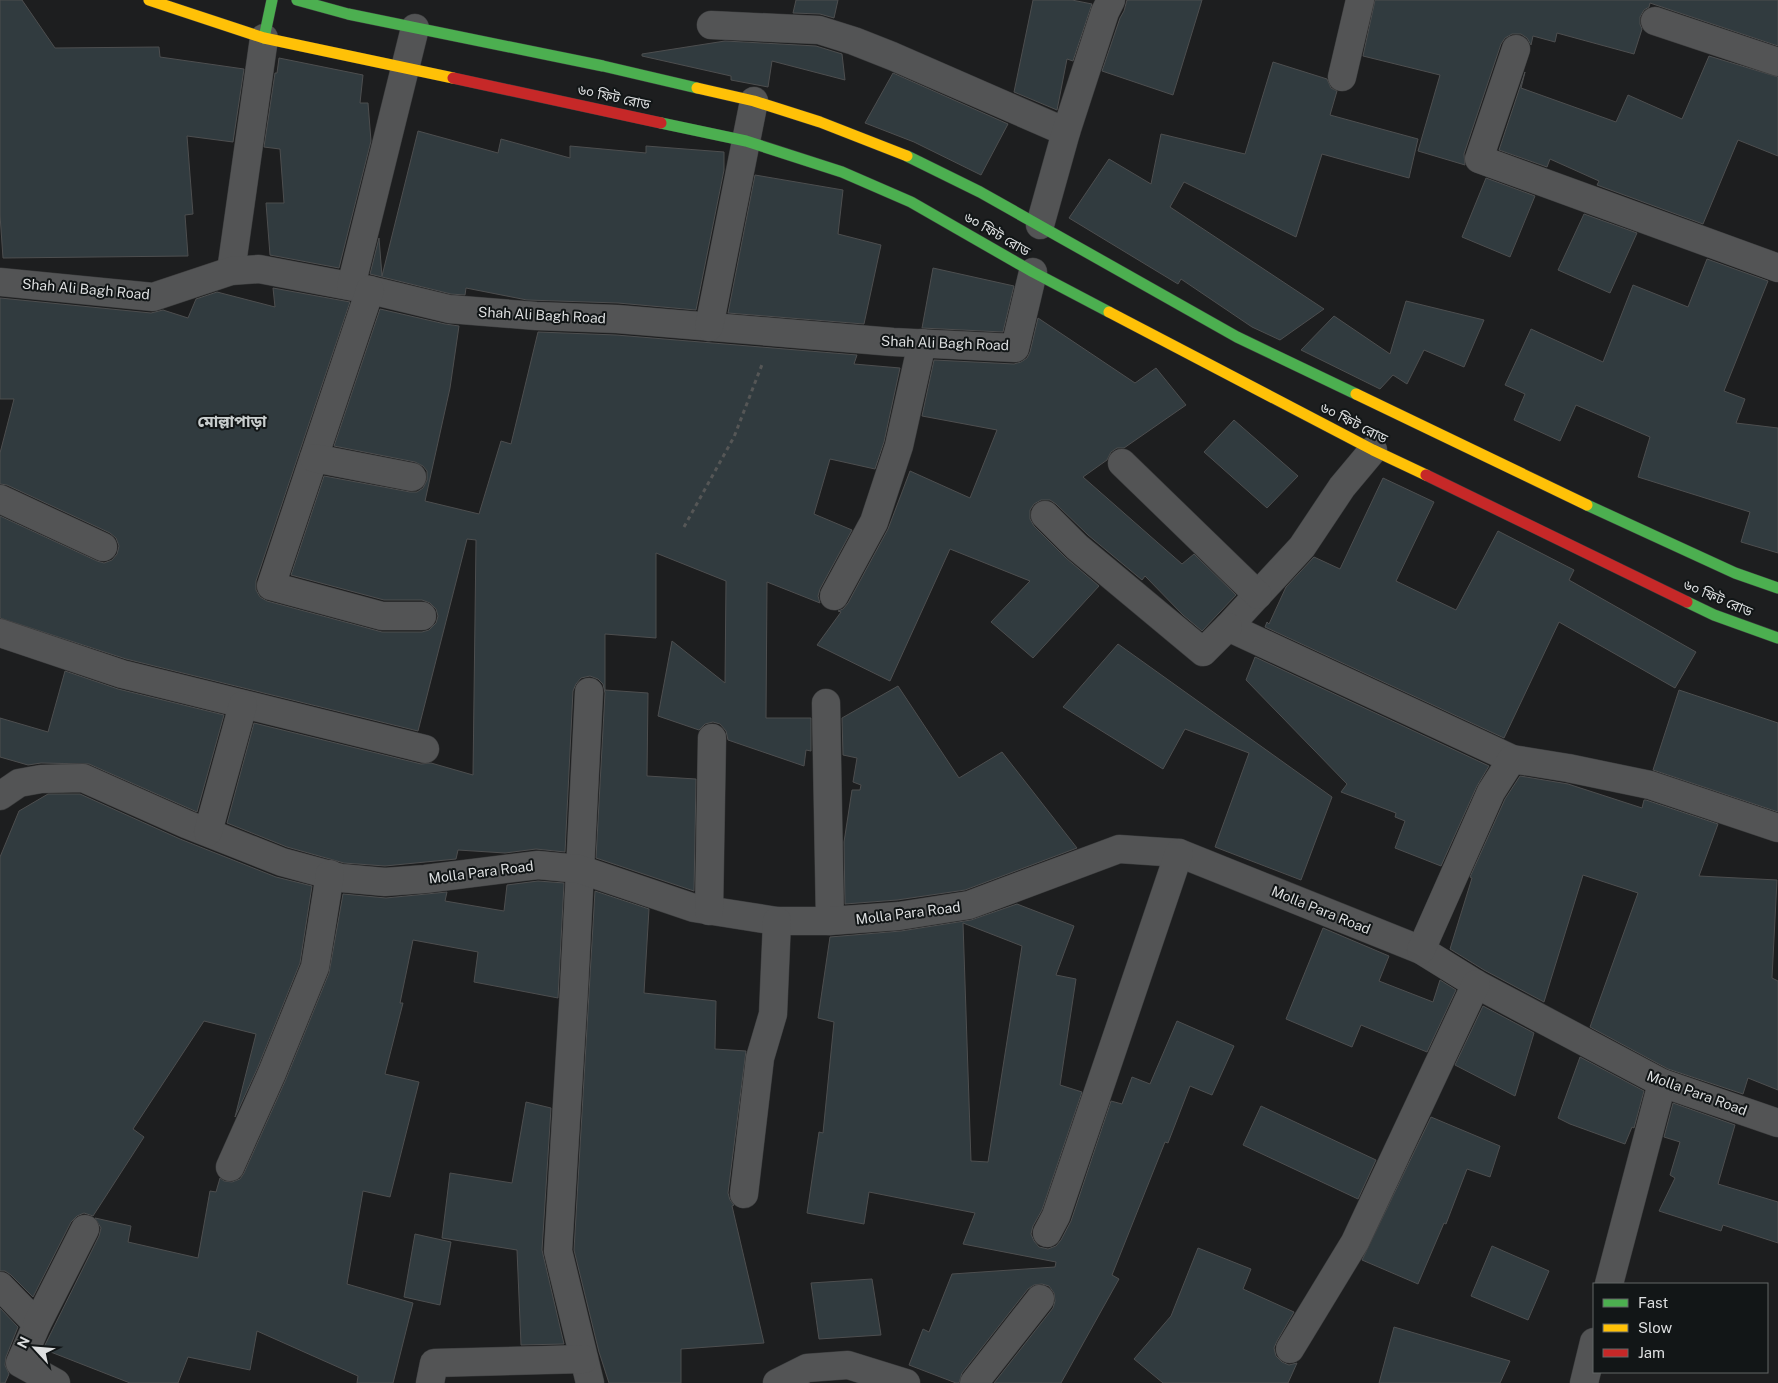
<svg xmlns="http://www.w3.org/2000/svg" width="1778" height="1383" viewBox="0 0 1778 1383" font-family="'Public Sans','Noto Sans Bengali',sans-serif">
<rect width="100%" height="100%" fill="#1d1e1f"/>
<g fill="#313b3f" stroke="#4d4e4f" fill-rule="evenodd">
<path d="M 0,0 L 22,0 L 55,48 L 159,47 L 160,57 L 244,69 L 233,142 L 187,136 L 193,214 L 185,215 L 188,256 L 3,258 L 0,215 Z"/>
<path d="M 796,0 L 838,0 L 834,18 L 820,14 L 793,13 Z"/>
<path d="M 1033,0 L 1072,0 L 1092,4 L 1073,61 L 1067,59 L 1057,110 L 1014,92 Z"/>
<path d="M 1127,0 L 1202,0 L 1173,95 L 1102,71 L 1120,18 L 1124,11 Z"/>
<path d="M 1375,0 L 1778,0 L 1778,46 L 1650,3 L 1649,7 L 1644,10 L 1640,17 L 1640,24 L 1642,29 L 1634,54 L 1557,33 L 1555,42 L 1533,36 L 1531,45 L 1527,38 L 1521,34 L 1512,34 L 1505,38 L 1501,44 L 1464,154 L 1465,165 L 1418,151 L 1440,75 L 1363,56 Z"/>
<path d="M 725,41 L 816,46 L 842,54 L 845,80 L 772,61 L 768,87 L 731,80 L 731,76 L 642,56 L 642,54 Z"/>
<path d="M 1709,56 L 1778,77 L 1778,156 L 1738,140 L 1703,224 L 1597,185 L 1599,181 L 1550,159 L 1547,167 L 1499,150 L 1525,72 L 1521,88 L 1616,122 L 1628,95 L 1682,119 Z"/>
<path d="M 279,58 L 363,75 L 360,103 L 368,103 L 371,141 L 339,268 L 270,255 L 266,203 L 284,203 L 280,149 L 264,147 L 275,73 L 277,73 Z"/>
<path d="M 1273,62 L 1327,79 L 1331,88 L 1337,91 L 1330,115 L 1418,139 L 1409,178 L 1322,154 L 1296,237 L 1184,182 L 1170,207 L 1324,309 L 1280,340 L 1252,327 L 1181,279 L 1178,284 L 1069,218 L 1109,159 L 1151,184 L 1161,134 L 1245,154 Z"/>
<path d="M 893,73 L 1008,124 L 981,175 L 914,142 L 865,123 Z"/>
<path d="M 418,131 L 498,153 L 501,139 L 570,158 L 570,146 L 646,153 L 646,146 L 724,152 L 724,170 L 696,310 L 618,303 L 527,300 L 466,288 L 465,295 L 451,294 L 370,274 L 379,238 L 382,276 Z"/>
<path d="M 755,175 L 843,190 L 838,234 L 881,245 L 864,324 L 728,313 Z"/>
<path d="M 1486,178 L 1535,196 L 1510,257 L 1462,237 Z"/>
<path d="M 1584,214 L 1637,233 L 1610,293 L 1558,270 Z"/>
<path d="M 1707,259 L 1768,281 L 1724,391 L 1745,399 L 1736,423 L 1778,428 L 1778,553 L 1741,542 L 1750,512 L 1638,477 L 1650,437 L 1576,405 L 1560,441 L 1514,420 L 1525,394 L 1505,385 L 1531,329 L 1603,362 L 1633,285 L 1688,307 Z"/>
<path d="M 933,268 L 1014,286 L 1003,332 L 922,328 Z"/>
<path d="M 273,288 L 350,302 L 256,581 L 256,590 L 260,597 L 267,601 L 382,632 L 422,632 L 429,630 L 436,623 L 438,616 L 436,609 L 430,603 L 422,600 L 384,600 L 291,575 L 324,476 L 410,492 L 417,492 L 423,488 L 427,480 L 427,471 L 423,466 L 415,462 L 334,446 L 380,309 L 445,324 L 459,326 L 450,388 L 425,501 L 479,514 L 501,441 L 511,444 L 538,332 L 616,335 L 857,355 L 854,364 L 900,368 L 884,442 L 875,469 L 830,459 L 814,514 L 852,530 L 820,589 L 818,596 L 820,603 L 767,582 L 766,718 L 811,718 L 811,751 L 806,750 L 804,766 L 728,740 L 726,731 L 720,724 L 713,722 L 705,724 L 699,730 L 658,716 L 672,641 L 725,683 L 726,581 L 656,553 L 656,638 L 605,634 L 605,690 L 648,693 L 647,776 L 696,779 L 694,891 L 596,858 L 605,693 L 603,684 L 598,679 L 590,676 L 581,678 L 576,684 L 573,691 L 565,852 L 536,849 L 505,853 L 458,850 L 456,859 L 385,866 L 344,863 L 287,847 L 227,823 L 254,723 L 421,764 L 431,763 L 473,775 L 476,540 L 467,539 L 418,731 L 126,659 L 0,618 L 0,516 L 97,561 L 104,563 L 112,560 L 117,554 L 119,546 L 116,538 L 110,533 L 7,485 L 0,484 L 0,453 L 14,399 L 0,399 L 0,298 L 151,313 L 163,310 L 188,318 L 196,299 L 217,292 L 275,307 Z"/>
<path d="M 1406,301 L 1484,320 L 1464,367 L 1424,350 L 1407,384 L 1393,375 L 1380,389 L 1301,350 L 1334,316 L 1390,354 Z"/>
<path d="M 1038,318 L 1135,383 L 1156,368 L 1186,405 L 1124,448 L 1117,448 L 1111,452 L 1107,460 L 1083,477 L 1182,564 L 1194,554 L 1236,595 L 1202,631 L 1183,615 L 1145,576 L 1142,580 L 1088,535 L 1056,504 L 1050,500 L 1041,500 L 1034,504 L 1030,510 L 1030,519 L 1034,526 L 1066,558 L 1099,586 L 1033,658 L 991,622 L 1030,581 L 950,549 L 890,681 L 817,645 L 841,612 L 838,611 L 843,609 L 848,603 L 888,529 L 910,471 L 970,498 L 997,430 L 922,416 L 934,360 L 1014,364 L 1021,362 L 1027,358 L 1030,352 Z"/>
<path d="M 1234,420 L 1298,476 L 1267,508 L 1204,452 Z"/>
<path d="M 1383,478 L 1434,502 L 1396,581 L 1456,610 L 1498,531 L 1574,570 L 1569,580 L 1696,652 L 1675,688 L 1559,622 L 1504,738 L 1265,627 L 1267,622 L 1269,624 L 1286,587 L 1314,557 L 1340,569 Z"/>
<path d="M 1118,644 L 1332,797 L 1301,880 L 1215,847 L 1249,753 L 1185,729 L 1163,769 L 1063,707 Z"/>
<path d="M 1255,657 L 1489,766 L 1477,786 L 1441,866 L 1395,848 L 1405,821 L 1395,817 L 1396,813 L 1341,792 L 1347,784 L 1246,680 Z"/>
<path d="M 65,671 L 118,689 L 224,715 L 197,812 L 89,764 L 41,763 L 28,765 L 0,757 L 0,718 L 48,732 Z"/>
<path d="M 898,686 L 959,778 L 1002,752 L 1077,848 L 965,890 L 897,900 L 845,904 L 844,842 L 852,790 L 860,790 L 861,785 L 853,782 L 857,758 L 843,755 L 842,718 Z"/>
<path d="M 1679,690 L 1778,723 L 1778,812 L 1653,770 Z"/>
<path d="M 1520,776 L 1568,784 L 1642,808 L 1644,800 L 1646,800 L 1718,824 L 1699,876 L 1777,880 L 1772,978 L 1778,981 L 1778,1090 L 1748,1078 L 1743,1094 L 1668,1069 L 1590,1027 L 1638,893 L 1583,875 L 1544,1002 L 1484,970 L 1450,949 L 1472,878 L 1470,877 L 1505,799 Z"/>
<path d="M 48,794 L 80,794 L 180,839 L 276,877 L 312,886 L 300,963 L 258,1067 L 235,1117 L 256,1034 L 204,1021 L 133,1129 L 144,1137 L 93,1216 L 84,1213 L 77,1216 L 71,1222 L 33,1297 L 11,1275 L 5,1271 L 0,1271 L 0,857 L 19,811 Z"/>
<path d="M 538,881 L 564,883 L 558,998 L 474,982 L 478,952 L 413,940 L 400,1003 L 403,1003 L 385,1074 L 419,1082 L 390,1197 L 363,1191 L 347,1284 L 413,1303 L 393,1383 L 357,1383 L 358,1376 L 257,1331 L 250,1370 L 188,1357 L 178,1383 L 130,1383 L 43,1349 L 99,1236 L 101,1228 L 95,1218 L 131,1226 L 128,1242 L 198,1258 L 210,1191 L 216,1192 L 220,1178 L 224,1181 L 232,1182 L 240,1179 L 244,1173 L 286,1079 L 329,973 L 343,894 L 386,898 L 447,892 L 445,901 L 504,911 L 507,885 Z"/>
<path d="M 595,891 L 649,909 L 644,993 L 716,1001 L 715,1049 L 746,1051 L 728,1193 L 730,1200 L 734,1205 L 732,1206 L 764,1343 L 681,1349 L 681,1383 L 609,1383 L 599,1352 L 574,1250 Z"/>
<path d="M 1017,904 L 1074,926 L 1056,975 L 1076,979 L 1060,1085 L 1082,1092 L 1042,1210 L 1033,1226 L 1031,1234 L 1034,1241 L 1039,1247 L 1048,1249 L 1056,1246 L 1061,1240 L 1071,1221 L 1111,1101 L 1122,1104 L 1132,1077 L 1150,1084 L 1177,1021 L 1234,1046 L 1212,1095 L 1190,1086 L 1168,1143 L 1165,1142 L 1112,1275 L 1119,1279 L 1061,1383 L 994,1383 L 1053,1308 L 1055,1301 L 1054,1293 L 1049,1286 L 1042,1284 L 1034,1285 L 1028,1289 L 962,1373 L 959,1383 L 956,1383 L 909,1365 L 923,1329 L 929,1332 L 952,1274 L 1055,1267 L 1056,1262 L 963,1244 L 975,1213 L 869,1192 L 864,1224 L 807,1213 L 819,1132 L 823,1133 L 834,1022 L 818,1018 L 830,937 L 901,931 L 971,920 ZM 963,923 L 1022,946 L 988,1162 L 971,1161 Z"/>
<path d="M 1323,928 L 1389,956 L 1379,981 L 1433,1002 L 1440,980 L 1456,990 L 1427,1052 L 1361,1025 L 1352,1047 L 1286,1019 Z"/>
<path d="M 1483,1006 L 1534,1033 L 1515,1096 L 1455,1065 Z"/>
<path d="M 1580,1057 L 1644,1091 L 1634,1128 L 1632,1127 L 1625,1144 L 1570,1124 L 1558,1118 Z"/>
<path d="M 526,1102 L 551,1108 L 542,1250 L 564,1344 L 521,1345 L 517,1250 L 442,1238 L 450,1173 L 512,1183 Z"/>
<path d="M 1673,1103 L 1735,1125 L 1718,1184 L 1778,1202 L 1778,1243 L 1723,1225 L 1721,1231 L 1659,1211 L 1675,1178 L 1670,1175 L 1680,1142 L 1664,1137 Z"/>
<path d="M 1261,1106 L 1376,1160 L 1358,1199 L 1243,1145 Z"/>
<path d="M 1431,1117 L 1500,1146 L 1490,1177 L 1467,1169 L 1446,1224 L 1444,1223 L 1418,1284 L 1362,1260 Z"/>
<path d="M 415,1234 L 451,1242 L 440,1305 L 404,1297 Z"/>
<path d="M 1492,1246 L 1549,1271 L 1528,1320 L 1471,1296 Z"/>
<path d="M 1198,1248 L 1251,1269 L 1243,1289 L 1294,1312 L 1277,1341 L 1274,1348 L 1276,1356 L 1282,1362 L 1289,1365 L 1297,1363 L 1288,1383 L 1163,1383 L 1134,1359 L 1171,1316 Z"/>
<path d="M 872,1279 L 881,1335 L 819,1339 L 811,1283 Z"/>
<path d="M 0,1308 L 18,1327 L 6,1357 L 5,1365 L 9,1374 L 5,1383 L 0,1383 Z"/>
<path d="M 1394,1327 L 1510,1361 L 1500,1383 L 1379,1383 Z"/>
</g>
<g fill="none" stroke-linecap="round" stroke-linejoin="round">
<defs>
<g id="street">
<path d="M 1655,21 L 1778,62"/>
<path d="M 711,25 L 819,30 L 854,41 L 892,56 L 1066,132"/>
<path d="M 1516,49 L 1479,159 L 1778,268"/>
<path d="M 1342,77 L 1360,0"/>
<path d="M 1040,225 L 1066,132 L 1105,12 L 1111,0"/>
<path d="M 231,271 L 264,38"/>
<path d="M 0,282 L 153,297 L 231,271 L 259,269 L 370,290 L 449,309 L 536,316 L 617,319 L 893,342 L 1015,348 L 1033,272"/>
<path d="M 351,286 L 415,28"/>
<path d="M 370,290 L 271,586 L 382,616 L 422,616"/>
<path d="M 709,327 L 754,101"/>
<path d="M 1373,450 L 1342,487 L 1302,547 L 1228,627 L 1512,759"/>
<path d="M 314,458 L 412,477"/>
<path d="M 1122,463 L 1258,595"/>
<path d="M 0,499 L 103,547"/>
<path d="M 1045,515 L 1077,547 L 1203,652 L 1228,627"/>
<path d="M 834,596 L 874,522 L 899,446 L 922,343"/>
<path d="M 0,633 L 122,674 L 425,749"/>
<path d="M 589,692 L 574,989 L 558,1251 L 590,1383"/>
<path d="M 826,703 L 830,921"/>
<path d="M 0,796 L 19,783 L 41,779 L 83,778 L 186,824 L 282,862 L 341,878 L 385,882 L 425,879 L 538,865 L 579,869 L 694,908 L 777,921 L 830,921 L 899,916 L 969,905 L 1119,849 L 1179,853 L 1421,950 L 1476,984 L 1662,1083 L 1778,1123"/>
<path d="M 208,832 L 243,705"/>
<path d="M 709,911 L 712,738"/>
<path d="M 1421,950 L 1491,792 L 1512,759 L 1568,768 L 1650,785 L 1778,828"/>
<path d="M 230,1167 L 272,1073 L 315,967 L 330,874"/>
<path d="M 744,1194 L 760,1058 L 773,1014 L 777,921"/>
<path d="M 1047,1233 L 1056,1216 L 1179,853"/>
<path d="M 1609,1284 L 1662,1083"/>
<path d="M 0,1286 L 37,1324 L 20,1363 L 56,1383"/>
<path d="M 37,1324 L 85,1229"/>
<path d="M 1290,1349 L 1355,1242 L 1476,984"/>
<path d="M 430,1383 L 434,1363 L 584,1359"/>
<path d="M 777,1383 L 807,1368 L 848,1365 L 906,1383"/>
<path d="M 974,1383 L 1040,1299"/>
<path d="M 1584,1383 L 1594,1342"/>
</g>
<g id="fast">
<path d="M 297,0 L 348,14 L 603,66 L 697,88"/>
<path d="M 264,38 L 272,0"/>
<path d="M 661,123 L 746,141 L 842,172 L 911,202 L 1033,272 L 1109,312"/>
<path d="M 907,156 L 980,192 L 1237,337 L 1356,394"/>
<path d="M 1587,505 L 1735,573 L 1778,588"/>
<path d="M 1687,602 L 1714,615 L 1778,638"/>
</g>
<g id="slow">
<path d="M 149,0 L 264,38 L 453,78"/>
<path d="M 697,88 L 754,101 L 820,122 L 907,156"/>
<path d="M 1109,312 L 1373,450 L 1426,475"/>
<path d="M 1356,394 L 1587,505"/>
</g>
<g id="jam">
<path d="M 453,78 L 661,123"/>
<path d="M 1426,475 L 1687,602"/>
</g>
</defs>
<use href="#street" stroke="#3a3b3c" stroke-width="29"/>
<use href="#fast" stroke="#3a3b3c" stroke-width="12"/>
<use href="#slow" stroke="#3a3b3c" stroke-width="12"/>
<use href="#jam" stroke="#3a3b3c" stroke-width="12"/>
<path stroke="#555656" stroke-width="3" stroke-dasharray="4 4" stroke-linecap="butt" d="M 684,527 L 734,437 L 763,362"/>
<use href="#street" stroke="#535455" stroke-width="28"/>
<use href="#fast" stroke="#4caf50" stroke-width="11"/>
<use href="#slow" stroke="#ffc107" stroke-width="11"/>
<use href="#jam" stroke="#c62828" stroke-width="11"/>
</g>
<g text-anchor="middle" dominant-baseline="central" stroke-width="4" stroke-linejoin="round" paint-order="stroke">
<g font-size="14" fill="#dddfe0" stroke="#121617">
<text transform="translate(614 97) rotate(12)">৬০ ফিট রোড</text>
<text transform="translate(997 234) rotate(30)">৬০ ফিট রোড</text>
<text transform="translate(86 289) rotate(5)">Shah Ali Bagh Road</text>
<text transform="translate(542 315) rotate(3)">Shah Ali Bagh Road</text>
<text transform="translate(945 343) rotate(2)">Shah Ali Bagh Road</text>
<text transform="translate(1354 423) rotate(27)">৬০ ফিট রোড</text>
<text transform="translate(1718 598) rotate(23)">৬০ ফিট রোড</text>
<text transform="translate(481 872) rotate(-7)">Molla Para Road</text>
<text transform="translate(1321 910) rotate(22)">Molla Para Road</text>
<text transform="translate(908 913) rotate(-7)">Molla Para Road</text>
<text transform="translate(1697 1093) rotate(20)">Molla Para Road</text>
</g>
<g font-size="16" font-weight="bold" fill="#c9cece" stroke="#121617">
<text x="232" y="421">মোল্লাপাড়া</text>
</g>
</g>
<rect x="1593" y="1283" width="175" height="90" fill="#121617" stroke="#636667"/>
<rect x="1603" y="1299" width="25" height="8" fill="#4caf50" stroke="#636667"/>
<text x="1638" y="1308" font-size="15" fill="#dddfe0">Fast</text>
<rect x="1603" y="1324" width="25" height="8" fill="#ffc107" stroke="#636667"/>
<text x="1638" y="1333" font-size="15" fill="#dddfe0">Slow</text>
<rect x="1603" y="1349" width="25" height="8" fill="#c62828" stroke="#636667"/>
<text x="1638" y="1358" font-size="15" fill="#dddfe0">Jam</text>
<g transform="translate(35 1348) rotate(296)" stroke="#121617" stroke-width="4" paint-order="stroke">
<path d="M0-4L9 19L0 12L-9 19Z" fill="#dddfe0"/>
<text y="-8" font-size="14" font-weight="bold" text-anchor="middle" fill="#dddfe0">N</text>
</g>
</svg>
